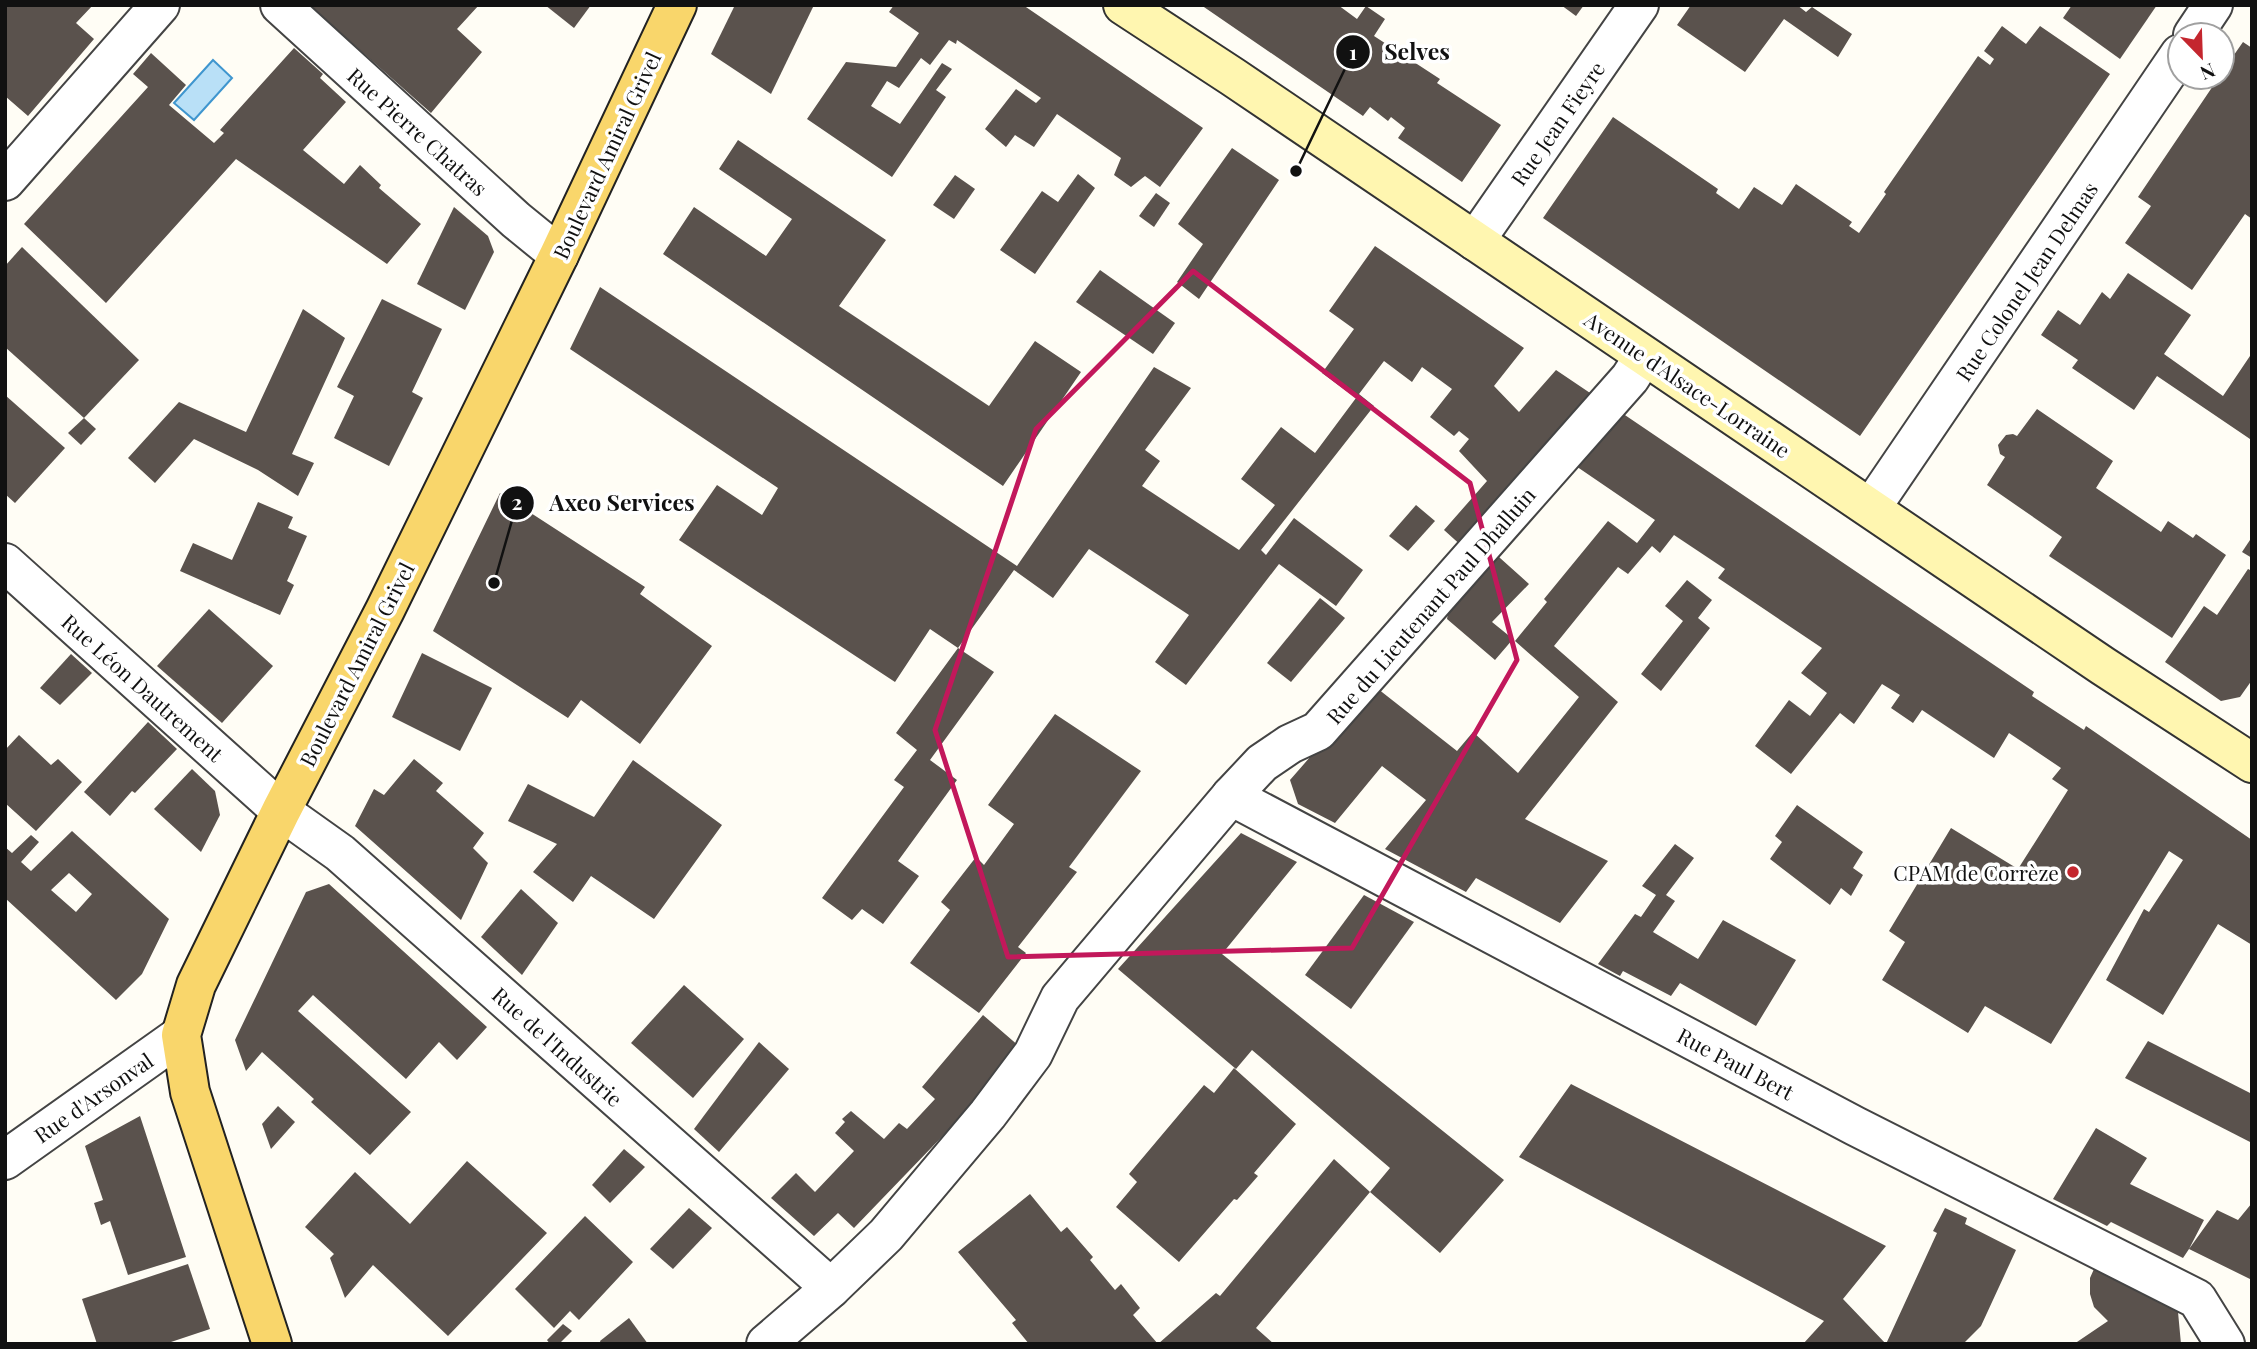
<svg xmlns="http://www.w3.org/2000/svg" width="2257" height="1349" viewBox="0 0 2257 1349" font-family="'Playfair Display',serif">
<rect width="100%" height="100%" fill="#fffdf5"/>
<path fill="#b9e0f7" stroke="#3f96cf" stroke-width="2" d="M 213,60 L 232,78 L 194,120 L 174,103 Z"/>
<g fill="#5a524d" fill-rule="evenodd">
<path d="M 5,5 L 93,5 L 76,23 L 94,39 L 28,116 L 5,96 Z"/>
<path d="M 309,5 L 479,5 L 457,29 L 482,52 L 431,113 Z"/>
<path d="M 545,5 L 591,5 L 574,28 Z"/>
<path d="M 735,5 L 814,5 L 771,94 L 711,54 Z"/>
<path d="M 894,5 L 1023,5 L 1203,128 L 1160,187 L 1145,176 L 1131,187 L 1114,175 L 1121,158 L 1057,114 L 1034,147 L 1015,135 L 1006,147 L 985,129 L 1016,89 L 1036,103 L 1041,98 L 957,40 L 956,44 L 949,40 L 930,65 L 921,58 L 899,88 L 887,81 L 871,106 L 900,124 L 942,63 L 952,69 L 936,90 L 946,97 L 892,177 L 807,119 L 846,62 L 896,67 L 919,33 L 889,12 Z"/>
<path d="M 1201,5 L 1338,5 L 1357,19 L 1366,6 L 1385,19 L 1374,36 L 1440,79 L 1437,83 L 1501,125 L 1462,182 L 1398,138 L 1405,128 L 1391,117 L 1388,121 L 1370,107 L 1363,116 Z"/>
<path d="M 1561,5 L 1584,5 L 1576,16 Z"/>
<path d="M 1691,5 L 1797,5 L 1806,12 L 1812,7 L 1852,34 L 1838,57 L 1784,19 L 1745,72 L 1677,25 Z"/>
<path d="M 2072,5 L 2157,5 L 2120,59 L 2063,18 Z"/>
<path d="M 2002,26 L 2026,44 L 2040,26 L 2110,74 L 1860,436 L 1543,218 L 1613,117 L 1718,189 L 1716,193 L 1739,209 L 1754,187 L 1782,205 L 1796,184 L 1852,222 L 1849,226 L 1859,233 L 1886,194 L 1884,192 L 1978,56 L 1990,65 L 1994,59 L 1984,51 Z"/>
<path d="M 2243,42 L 2252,48 L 2252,219 L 2245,214 L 2192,290 L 2125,243 L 2151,206 L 2138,197 L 2219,77 L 2222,77 L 2222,72 Z"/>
<path d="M 294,48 L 323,74 L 320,78 L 346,102 L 303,150 L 344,184 L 360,165 L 381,185 L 379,188 L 421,224 L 387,264 L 236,159 L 106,303 L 24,224 L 148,87 L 133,74 L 151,53 L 186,85 L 169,105 L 214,143 L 224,133 L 220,130 Z"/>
<path d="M 738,140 L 886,240 L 839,306 L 989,406 L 1035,341 L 1081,372 L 1003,486 L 663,254 L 694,207 L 766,256 L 792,219 L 719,169 Z"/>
<path d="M 1232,148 L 1279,180 L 1199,299 L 1177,282 L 1203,244 L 1178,224 Z"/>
<path d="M 1078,174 L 1095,188 L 1035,274 L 1000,250 L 1042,191 L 1058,202 Z"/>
<path d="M 955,175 L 975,189 L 954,219 L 933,205 Z"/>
<path d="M 1156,193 L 1170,203 L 1154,227 L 1139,216 Z"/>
<path d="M 454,207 L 488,236 L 494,252 L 465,310 L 417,284 Z"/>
<path d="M 1375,246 L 1524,348 L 1494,386 L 1519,412 L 1556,370 L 1599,399 L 1464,548 L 1444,530 L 1487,481 L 1459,451 L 1469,439 L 1459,431 L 1454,436 L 1430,417 L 1452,389 L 1422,367 L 1412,382 L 1384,361 L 1359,394 L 1374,406 L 1261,550 L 1266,555 L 1294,518 L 1363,570 L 1336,606 L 1279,564 L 1186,685 L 1155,662 L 1189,615 L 1089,549 L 1053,598 L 1014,570 L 958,648 L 994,672 L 930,760 L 957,780 L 898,861 L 919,876 L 883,924 L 862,909 L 852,920 L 822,898 L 904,787 L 894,780 L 917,750 L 896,733 L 958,648 L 930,629 L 895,682 L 679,540 L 717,485 L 762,515 L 778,488 L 570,349 L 600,287 L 1017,566 L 1154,367 L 1191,388 L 1145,450 L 1160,461 L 1142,486 L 1239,550 L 1275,505 L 1241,479 L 1281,427 L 1315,453 L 1356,398 L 1322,373 L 1354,329 L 1329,311 Z"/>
<path d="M 22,247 L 139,360 L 84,418 L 5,347 L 5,266 Z"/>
<path d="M 1100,270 L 1175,323 L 1153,354 L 1076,302 Z"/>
<path d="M 2128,273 L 2191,315 L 2164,354 L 2223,396 L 2252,353 L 2252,436 L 2250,439 L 2157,376 L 2134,410 L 2072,368 L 2078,360 L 2041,335 L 2058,310 L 2080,325 L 2102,292 L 2110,299 Z"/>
<path d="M 382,299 L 442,329 L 412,392 L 423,398 L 389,466 L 334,438 L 354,396 L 337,387 Z"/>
<path d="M 303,309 L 345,338 L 292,454 L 314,463 L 298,496 L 258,470 L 194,439 L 155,483 L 128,458 L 179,402 L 246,432 Z"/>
<path d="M 5,395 L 65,448 L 15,503 L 5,494 Z"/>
<path d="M 1616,409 L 2034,692 L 2032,696 L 2084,730 L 2086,726 L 2252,840 L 2252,945 L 2218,924 L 2163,1015 L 2106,980 L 2144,909 L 2149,912 L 2183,860 L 2169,851 L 2051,1044 L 1985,1006 L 1968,1033 L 1882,980 L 1905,942 L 1889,931 L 1951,828 L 2018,869 L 2068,790 L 2052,779 L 2061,768 L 2009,733 L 1994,758 L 1922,710 L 1913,723 L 1891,708 L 1900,695 L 1882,684 L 1854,724 L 1840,713 L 1791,774 L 1755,746 L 1789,700 L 1810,716 L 1827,693 L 1801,673 L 1822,648 L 1718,578 L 1725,569 L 1674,535 L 1660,553 L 1652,546 L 1628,574 L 1618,567 L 1554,646 L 1618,702 L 1525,819 L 1608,861 L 1560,923 L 1476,878 L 1466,892 L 1385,849 L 1426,800 L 1382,766 L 1335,823 L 1298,804 L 1290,780 L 1373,685 L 1457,751 L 1473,732 L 1518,773 L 1579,697 L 1515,641 L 1547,602 L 1544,599 L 1608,521 L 1637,543 L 1655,520 L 1570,462 Z"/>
<path d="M 2037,409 L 2113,461 L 2096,488 L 2161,532 L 2168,521 L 2193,538 L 2196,534 L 2226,555 L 2172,638 L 2049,556 L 2062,537 L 1987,485 L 2005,457 L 2000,454 L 1998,445 L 2006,435 L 2013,434 L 2017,436 Z"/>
<path d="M 84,418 L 96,429 L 81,445 L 68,433 Z"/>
<path d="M 500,493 L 645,587 L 640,594 L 712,646 L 640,744 L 581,700 L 568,718 L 433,631 Z"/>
<path d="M 258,502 L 293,517 L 288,528 L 307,536 L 287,581 L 294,585 L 280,615 L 180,571 L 193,543 L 232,560 Z"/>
<path d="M 1416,505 L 1435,521 L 1408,551 L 1389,536 Z"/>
<path d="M 2252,537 L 2252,558 L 2242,552 Z"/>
<path d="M 1490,549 L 1529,584 L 1492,622 L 1513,639 L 1495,660 L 1447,619 L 1452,589 Z"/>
<path d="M 2248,569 L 2252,571 L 2252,680 L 2240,697 L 2221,701 L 2165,662 L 2204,606 L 2217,615 Z"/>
<path d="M 1687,580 L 1712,600 L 1698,618 L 1710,628 L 1661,691 L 1641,674 L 1683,621 L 1665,606 Z"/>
<path d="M 1320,598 L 1345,618 L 1291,682 L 1267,663 Z"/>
<path d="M 209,609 L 273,666 L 222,723 L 157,666 Z"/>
<path d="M 422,653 L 492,688 L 460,751 L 392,717 Z"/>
<path d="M 71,654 L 92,673 L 60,705 L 40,688 Z"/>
<path d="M 1055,714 L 1141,771 L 1069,867 L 1077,872 L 1018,947 L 1026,953 L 979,1013 L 910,963 L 950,910 L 941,902 L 976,857 L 984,865 L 1014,824 L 988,805 Z"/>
<path d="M 148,722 L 177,749 L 135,793 L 132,791 L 110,816 L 84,792 Z"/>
<path d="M 19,735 L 51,765 L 58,759 L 82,782 L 36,831 L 5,803 L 5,750 Z"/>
<path d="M 414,759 L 443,783 L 436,791 L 484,833 L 473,848 L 488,863 L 461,920 L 355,826 L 374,789 L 384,795 Z"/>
<path d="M 633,760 L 722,825 L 654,919 L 591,876 L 573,902 L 533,872 L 557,844 L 508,821 L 528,784 L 594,817 Z"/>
<path d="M 192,769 L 215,791 L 220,815 L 201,852 L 154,809 Z"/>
<path d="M 1797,805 L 1863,852 L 1853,868 L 1863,875 L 1851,896 L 1841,888 L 1830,905 L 1770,859 L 1782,842 L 1775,836 Z"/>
<path d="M 72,831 L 169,919 L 142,974 L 116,1000 L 5,898 L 5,847 L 12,853 L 31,835 L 39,842 L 21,862 L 31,871 ZM 69,873 L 92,894 L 76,912 L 51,890 Z"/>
<path d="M 1241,833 L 1297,862 L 1222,954 L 1504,1180 L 1440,1253 L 1370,1192 L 1256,1328 L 1274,1344 L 1158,1344 L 1216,1293 L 1220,1296 L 1334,1159 L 1370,1192 L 1390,1168 L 1252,1050 L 1236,1069 L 1118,969 Z"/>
<path d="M 1675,844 L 1694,858 L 1666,895 L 1675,901 L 1653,932 L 1698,959 L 1723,920 L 1796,960 L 1756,1026 L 1680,983 L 1671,996 L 1623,971 L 1620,976 L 1598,964 L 1635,914 L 1641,917 L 1656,895 L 1642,886 Z"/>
<path d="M 329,884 L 487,1027 L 457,1060 L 439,1042 L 406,1079 L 313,995 L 298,1011 L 411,1112 L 370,1155 L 311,1102 L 314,1099 L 262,1052 L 246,1071 L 235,1040 L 306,892 Z"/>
<path d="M 521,889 L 558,923 L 522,975 L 481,937 Z"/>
<path d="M 1364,895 L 1414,922 L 1351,1009 L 1305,975 Z"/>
<path d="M 684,985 L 744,1039 L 693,1098 L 631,1043 Z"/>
<path d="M 983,1015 L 1019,1046 L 959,1119 L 854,1228 L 838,1213 L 814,1236 L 771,1198 L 796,1173 L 815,1192 L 854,1151 L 835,1133 L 845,1122 L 842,1119 L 851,1111 L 884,1139 L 899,1123 L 907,1129 L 935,1099 L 922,1087 Z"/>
<path d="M 2148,1041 L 2252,1094 L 2252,1143 L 2125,1078 Z"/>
<path d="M 759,1042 L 789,1069 L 719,1152 L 694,1129 Z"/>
<path d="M 1234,1068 L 1296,1124 L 1254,1173 L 1258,1176 L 1237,1200 L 1234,1199 L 1179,1262 L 1116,1207 L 1137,1182 L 1129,1174 L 1204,1085 L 1214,1093 Z"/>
<path d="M 1571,1084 L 1886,1246 L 1843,1299 L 1886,1344 L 1803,1344 L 1824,1321 L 1519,1157 Z"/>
<path d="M 278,1106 L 295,1122 L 271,1149 L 262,1124 Z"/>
<path d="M 140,1116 L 186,1257 L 128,1275 L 110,1221 L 101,1225 L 94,1203 L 103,1200 L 85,1146 Z"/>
<path d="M 2096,1128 L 2147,1158 L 2130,1184 L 2204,1220 L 2189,1249 L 2217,1210 L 2238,1220 L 2252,1203 L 2252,1280 L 2189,1249 L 2183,1258 L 2111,1222 L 2107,1226 L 2053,1199 Z"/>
<path d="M 624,1149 L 645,1167 L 610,1203 L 592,1185 Z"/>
<path d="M 467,1161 L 547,1233 L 448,1336 L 373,1265 L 345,1298 L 330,1258 L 334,1254 L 305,1227 L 355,1172 L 410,1224 Z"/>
<path d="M 1030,1194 L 1061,1232 L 1067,1227 L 1093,1257 L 1090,1260 L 1115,1290 L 1121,1284 L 1140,1308 L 1133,1315 L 1158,1344 L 1029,1344 L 1012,1323 L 1016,1320 L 958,1252 Z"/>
<path d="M 689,1208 L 712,1228 L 673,1269 L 650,1249 Z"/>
<path d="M 1945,1208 L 1967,1218 L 1965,1224 L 2016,1250 L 1981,1326 L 1963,1344 L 1886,1344 L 1937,1233 L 1933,1231 Z"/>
<path d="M 585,1216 L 633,1262 L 579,1320 L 570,1311 L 554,1328 L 515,1289 Z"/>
<path d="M 188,1264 L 210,1329 L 165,1344 L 97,1344 L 82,1299 Z"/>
<path d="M 2094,1269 L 2178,1312 L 2181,1344 L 2074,1344 L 2108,1321 L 2094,1307 L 2090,1294 L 2090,1278 Z"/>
<path d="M 629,1318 L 648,1344 L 601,1344 L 600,1341 Z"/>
<path d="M 563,1324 L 572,1331 L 559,1344 L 550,1344 L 547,1340 Z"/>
</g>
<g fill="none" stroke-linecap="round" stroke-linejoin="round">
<defs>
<g id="minor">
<path d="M 280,5 L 516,220 L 559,255"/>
<path d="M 2193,35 L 2213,5"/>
<path d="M 5,181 L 160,5"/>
<path d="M 1475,241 L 1639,5"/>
<path d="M 1871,508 L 2180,54"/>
<path d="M 5,563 L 281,811 L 340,853 L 831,1288"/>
<path d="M 1231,796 L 1855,1126 L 2197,1299 L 2225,1344"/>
<path d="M 5,1160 L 181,1035"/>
<path d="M 766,1344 L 831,1288 L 886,1235 L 988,1114 L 1033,1054 L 1060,998 L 1231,796 L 1262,763 L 1290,744 L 1318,731 L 1630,378 L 1644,356"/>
</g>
<path id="secondary" d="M 1123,5 L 1233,77 L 2103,666 L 2252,763"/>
<path id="primary" d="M 272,1344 L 190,1092 L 181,1035 L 196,985 L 281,811 L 385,610 L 559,255 L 677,5"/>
</defs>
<use href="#minor" stroke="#444" stroke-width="42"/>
<use href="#secondary" stroke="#333" stroke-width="42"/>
<use href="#primary" stroke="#222" stroke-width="42"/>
<use href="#minor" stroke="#fff" stroke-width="38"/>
<use href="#secondary" stroke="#fff6b0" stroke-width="38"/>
<use href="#primary" stroke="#f9d66b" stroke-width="38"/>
</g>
<path fill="none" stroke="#c2185b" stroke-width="5" stroke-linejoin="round" d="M 1193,271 L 1470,483 L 1517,660 L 1352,948 L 1008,957 L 935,730 L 1036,429 Z"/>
<circle fill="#c4262e" stroke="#fff" stroke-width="2.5" cx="2073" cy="872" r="7"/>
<g text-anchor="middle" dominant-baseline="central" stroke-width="7" stroke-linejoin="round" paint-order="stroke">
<g font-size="21" fill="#111" stroke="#fff">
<text transform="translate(1557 123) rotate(-55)">Rue Jean Fieyre</text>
<text transform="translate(418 131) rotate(42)">Rue Pierre Chatras</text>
<text transform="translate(606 155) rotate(-65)">Boulevard Amiral Grivel</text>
<text transform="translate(2026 281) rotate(-56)">Rue Colonel Jean Delmas</text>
<text transform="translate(1688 384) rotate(34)">Avenue d'Alsace-Lorraine</text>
<text transform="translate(1430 605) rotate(-49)">Rue du Lieutenant Paul Dhalluin</text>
<text transform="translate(356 664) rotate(-63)">Boulevard Amiral Grivel</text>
<text transform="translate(143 687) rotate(42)">Rue Léon Dautrement</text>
<text transform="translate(558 1046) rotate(42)">Rue de l'Industrie</text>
<text transform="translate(1736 1063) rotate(28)">Rue Paul Bert</text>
<text transform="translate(93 1097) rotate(-35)">Rue d'Arsonval</text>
</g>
<g font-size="21" fill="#111" stroke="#fff" text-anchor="end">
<text x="2059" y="872">CPAM de Corrèze</text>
</g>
</g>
<path fill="none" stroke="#111" stroke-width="2.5" d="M1296 171L1353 52M494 583L517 503"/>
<g fill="#111" stroke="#fff" stroke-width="2.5">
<circle cx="1296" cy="171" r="7"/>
<circle cx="494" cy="583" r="7"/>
<circle cx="1353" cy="52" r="18"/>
<circle cx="517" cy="503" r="18"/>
</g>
<g font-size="21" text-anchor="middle" font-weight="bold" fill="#fff">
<text x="1353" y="60">1</text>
<text x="517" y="510">2</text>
</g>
<g font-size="23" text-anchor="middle" font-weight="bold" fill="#111" stroke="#fff" stroke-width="7" stroke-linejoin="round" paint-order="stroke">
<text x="1417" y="60">Selves</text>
<text x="622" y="511">Axeo Services</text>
</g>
<rect width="2257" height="1349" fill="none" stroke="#111111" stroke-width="14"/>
<g transform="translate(2201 56) rotate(157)"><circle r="33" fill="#ffffff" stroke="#a0a0a0" stroke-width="2"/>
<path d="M0-5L12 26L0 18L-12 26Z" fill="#c4262e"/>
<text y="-10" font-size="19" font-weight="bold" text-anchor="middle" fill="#111111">N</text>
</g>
</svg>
